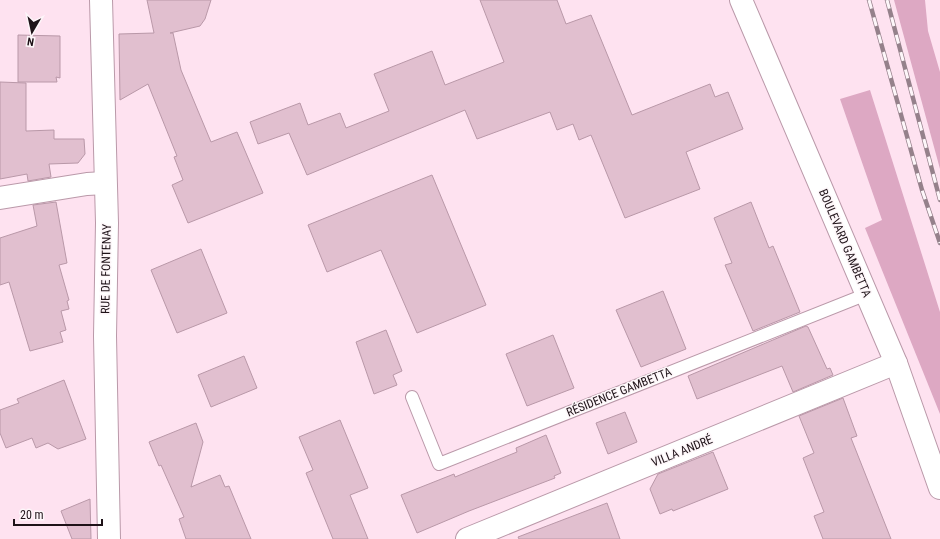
<svg xmlns="http://www.w3.org/2000/svg" width="940" height="539" viewBox="0 0 940 539" font-family="'Roboto Condensed',sans-serif">
<rect width="100%" height="100%" fill="#fee2f0"/>
<g fill="#dda8c3">
<path d="M 894,0 L 925,0 L 928,31 L 940,72 L 940,169 Z"/>
<path d="M 870,90 L 940,312 L 940,414 L 865,228 L 882,220 L 840,99 Z"/>
</g>
<g fill="#e1bfcf" stroke="#b998a8">
<path d="M 147,0 L 211,0 L 205,19 L 200,26 L 170,33 L 173,33 L 181,70 L 211,142 L 237,132 L 263,193 L 188,223 L 172,185 L 183,180 L 174,157 L 177,156 L 148,84 L 120,100 L 119,34 L 154,33 Z"/>
<path d="M 480,0 L 557,0 L 566,24 L 591,15 L 632,115 L 710,84 L 715,97 L 728,92 L 743,129 L 686,152 L 700,189 L 625,218 L 591,135 L 579,140 L 573,124 L 557,130 L 550,112 L 477,139 L 465,110 L 307,175 L 289,133 L 258,144 L 250,122 L 300,103 L 308,125 L 340,113 L 346,128 L 389,111 L 374,74 L 432,51 L 445,85 L 504,62 Z"/>
<path d="M 18,35 L 60,36 L 60,78 L 56,77 L 57,82 L 18,82 Z"/>
<path d="M 0,82 L 26,83 L 26,131 L 54,130 L 54,139 L 84,139 L 85,154 L 78,163 L 49,164 L 51,177 L 28,181 L 27,174 L 0,179 Z"/>
<path d="M 432,175 L 486,305 L 417,333 L 381,250 L 327,272 L 308,225 Z"/>
<path d="M 56,202 L 67,263 L 59,265 L 69,300 L 67,301 L 69,309 L 61,311 L 66,330 L 60,332 L 63,342 L 30,351 L 9,282 L 0,285 L 0,238 L 37,226 L 33,205 Z"/>
<path d="M 751,202 L 769,248 L 773,246 L 800,312 L 753,331 L 725,265 L 732,263 L 714,218 Z"/>
<path d="M 201,249 L 227,313 L 177,333 L 151,270 Z"/>
<path d="M 663,291 L 686,349 L 641,367 L 616,310 Z"/>
<path d="M 806,326 L 808,327 L 827,369 L 830,368 L 833,375 L 793,392 L 782,366 L 697,399 L 688,376 Z"/>
<path d="M 386,330 L 402,371 L 393,375 L 397,385 L 374,394 L 356,342 Z"/>
<path d="M 553,335 L 574,388 L 527,406 L 506,354 Z"/>
<path d="M 244,356 L 257,388 L 211,407 L 198,375 Z"/>
<path d="M 64,380 L 86,439 L 58,449 L 48,443 L 36,448 L 32,438 L 6,448 L 0,433 L 0,410 L 19,403 L 17,399 Z"/>
<path d="M 843,398 L 857,436 L 851,438 L 891,539 L 823,539 L 814,516 L 824,512 L 803,458 L 814,453 L 799,416 Z"/>
<path d="M 625,412 L 637,442 L 608,454 L 596,423 Z"/>
<path d="M 340,420 L 368,488 L 350,495 L 368,539 L 333,539 L 306,473 L 313,470 L 299,437 Z"/>
<path d="M 196,423 L 203,442 L 191,487 L 220,475 L 225,487 L 229,486 L 251,539 L 186,539 L 179,519 L 184,517 L 161,465 L 159,466 L 149,442 Z"/>
<path d="M 546,435 L 561,473 L 554,476 L 555,478 L 469,511 L 417,533 L 401,495 L 454,474 L 455,477 L 517,452 L 516,448 Z"/>
<path d="M 713,452 L 728,489 L 673,511 L 672,509 L 660,514 L 650,489 L 658,474 Z"/>
<path d="M 90,499 L 91,539 L 72,539 L 61,511 Z"/>
<path d="M 607,503 L 620,539 L 519,539 L 518,537 Z"/>
</g>
<g fill="none" stroke-linecap="round" stroke-linejoin="round">
<defs>
<path id="lane" d="M 412,397 L 439,464 L 867,294"/>
<g id="street">
<path d="M 0,198 L 87,184 L 105,183"/>
<path d="M 467,539 L 896,363"/>
</g>
<g id="secondary">
<path d="M 101,0 L 107,223 L 105,336 L 109,539"/>
<path d="M 741,0 L 896,363 L 940,488"/>
</g>
</defs>
<use href="#lane" stroke="#ba99a9" stroke-width="14"/>
<use href="#street" stroke="#ba99a9" stroke-width="24"/>
<use href="#secondary" stroke="#ba99a9" stroke-width="24"/>
<use href="#lane" stroke="#fff" stroke-width="12"/>
<use href="#street" stroke="#fff" stroke-width="22"/>
<use href="#secondary" stroke="#fff" stroke-width="22"/>
<defs>
<g id="rail">
<path d="M 869,0 L 922,190 L 940,243"/>
<path d="M 887,0 L 940,200"/>
</g>
</defs>
<use href="#rail" stroke="#95818b" stroke-width="4.5"/>
<use href="#rail" stroke="#fdf6f9" stroke-width="3" stroke-dasharray="9" stroke-linecap="butt"/>
</g>
<g text-anchor="middle" dominant-baseline="central" stroke-width="3" stroke-linejoin="round" paint-order="stroke">
<g font-size="12" fill="#1e1218" stroke="#fdf6f9">
<text transform="translate(845 243) rotate(67)">BOULEVARD GAMBETTA</text>
<text transform="translate(106 269) rotate(-89)">RUE DE FONTENAY</text>
<text transform="translate(619 392) rotate(-22)">RÉSIDENCE GAMBETTA</text>
<text transform="translate(682 451) rotate(-22)">VILLA ANDRÉ</text>
</g>
</g>
<g transform="translate(32 32) rotate(189)" stroke="#fdf6f9" stroke-width="3" paint-order="stroke">
<path d="M0-3L7 15L0 10L-7 15Z" fill="#1e1218"/>
<text y="-6" font-size="11" font-weight="bold" text-anchor="middle" fill="#1e1218">N</text>
</g>
<path d="M14 519v6h88v-6" fill="none" stroke="#1e1218" stroke-width="2"/>
<text x="20" y="519" font-size="12" fill="#1e1218" stroke="#fdf6f9" stroke-width="3" paint-order="stroke">20 m</text>
</svg>
